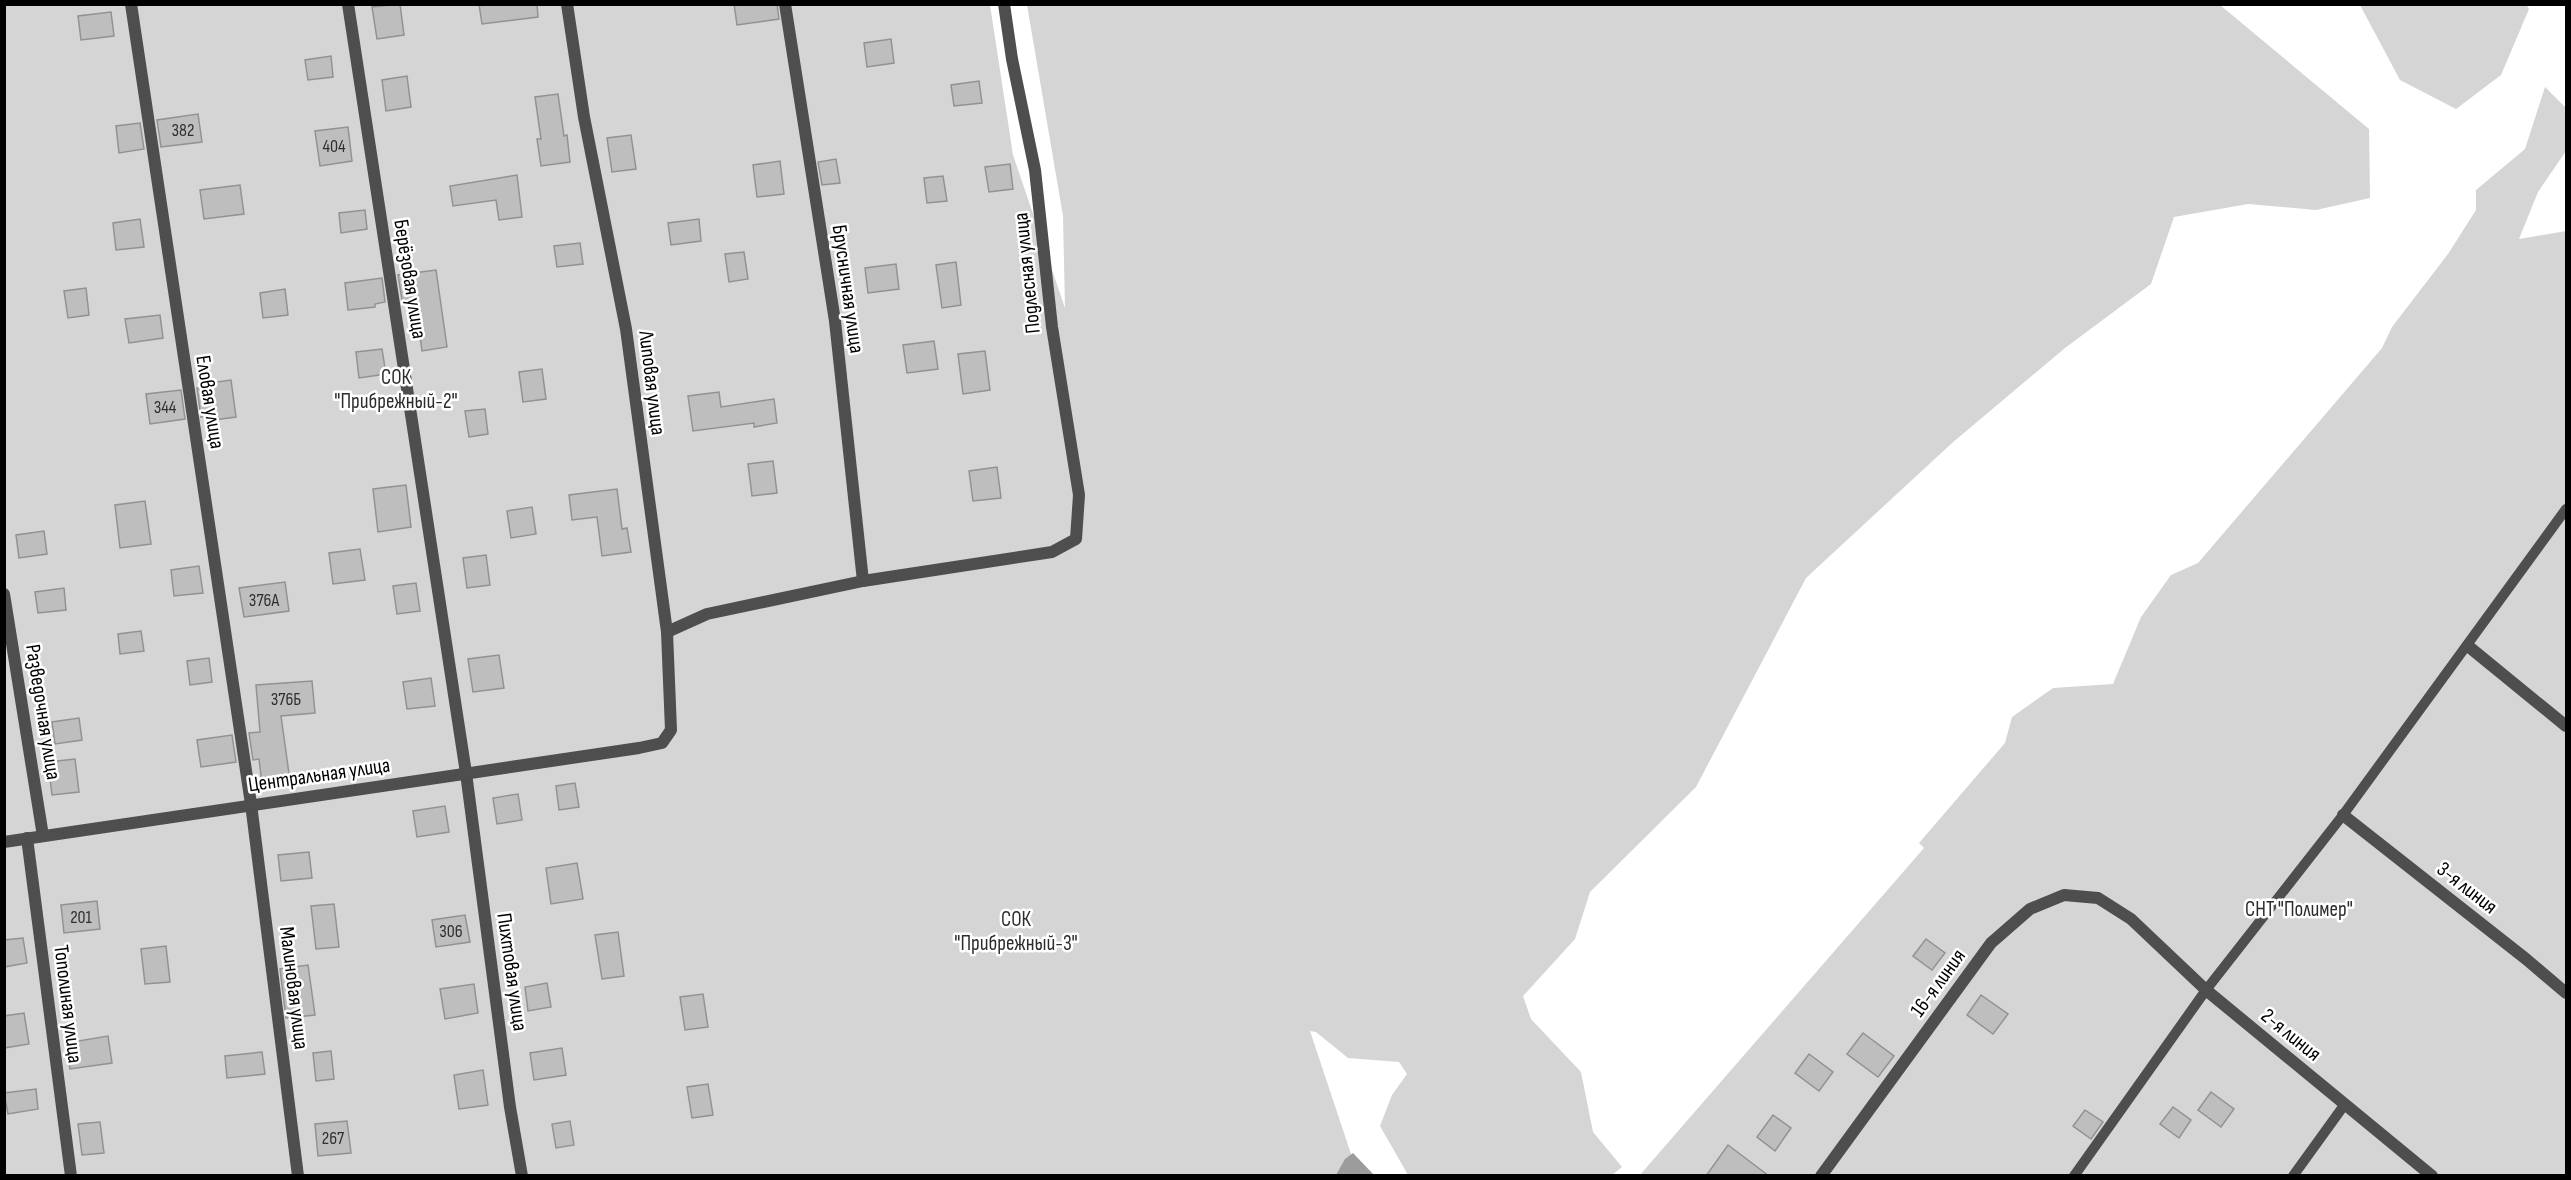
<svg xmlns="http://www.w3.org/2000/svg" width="2571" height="1180" viewBox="0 0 2571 1180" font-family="'Sofia Sans Condensed',sans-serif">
<rect width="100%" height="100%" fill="#fff"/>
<g fill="#d5d5d5">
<path d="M 2526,4 L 2529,9 L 2501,75 L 2456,109 L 2400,80 L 2360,5 Z"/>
<path d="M 5,5 L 990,5 L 1013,155 L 1065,308 L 1063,216 L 1027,5 L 2220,5 L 2369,129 L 2370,198 L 2316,210 L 2248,204 L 2174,217 L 2151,284 L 2065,348 L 1952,443 L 1806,578 L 1696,787 L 1590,892 L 1575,939 L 1523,996 L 1531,1019 L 1581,1072 L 1593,1132 L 1622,1167 L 1612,1175 L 1408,1175 L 1380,1126 L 1392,1095 L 1407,1074 L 1399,1062 L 1348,1058 L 1316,1032 L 1310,1031 L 1358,1175 L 5,1176 Z"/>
<path d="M 2545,87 L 2566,108 L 2566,151 L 2538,192 L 2519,239 L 2566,231 L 2566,1175 L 1639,1176 L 1924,848 L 1919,843 L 2005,743 L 2012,717 L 2053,688 L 2113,684 L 2141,617 L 2171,575 L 2198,563 L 2382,348 L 2392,327 L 2448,254 L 2476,210 L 2476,190 L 2525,149 Z"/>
</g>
<path fill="#9c9c9c" d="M 1353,1153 L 1374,1175 L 1336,1175 L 1345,1159 Z"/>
<g fill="#bebebe" stroke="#929292" stroke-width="1.5">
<path d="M 400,4 L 404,35 L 377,39 L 372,7 Z"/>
<path d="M 479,4 L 537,4 L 538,17 L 482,24 Z"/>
<path d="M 734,4 L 777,4 L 779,19 L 737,25 Z"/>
<path d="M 111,12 L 114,36 L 81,40 L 78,16 Z"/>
<path d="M 891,39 L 894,63 L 867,67 L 864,43 Z"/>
<path d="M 331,56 L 333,77 L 308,80 L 305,60 Z"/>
<path d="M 407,76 L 411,107 L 386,111 L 382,80 Z"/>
<path d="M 979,81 L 982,103 L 954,106 L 951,85 Z"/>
<path d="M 558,94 L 564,136 L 567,135 L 570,162 L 541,166 L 537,139 L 541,139 L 535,97 Z"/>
<path d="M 198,114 L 202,142 L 161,147 L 157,120 Z"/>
<path d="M 140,123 L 144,149 L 119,153 L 116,126 Z"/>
<path d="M 348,127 L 352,161 L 320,166 L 315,131 Z"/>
<path d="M 631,135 L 636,169 L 612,172 L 607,138 Z"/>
<path d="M 836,159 L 840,183 L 822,185 L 818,162 Z"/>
<path d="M 780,161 L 784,194 L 757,197 L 753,165 Z"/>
<path d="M 1010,164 L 1013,189 L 989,192 L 985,167 Z"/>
<path d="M 517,175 L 522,217 L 499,220 L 496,200 L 453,206 L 450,186 Z"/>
<path d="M 943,176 L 947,201 L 927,203 L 924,178 Z"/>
<path d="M 240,185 L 244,214 L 204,219 L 200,190 Z"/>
<path d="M 365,210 L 367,229 L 341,233 L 339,213 Z"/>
<path d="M 140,219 L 144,247 L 116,250 L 113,223 Z"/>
<path d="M 699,219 L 701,241 L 671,245 L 668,223 Z"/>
<path d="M 580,243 L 583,264 L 557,267 L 554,246 Z"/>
<path d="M 744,252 L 748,279 L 729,282 L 725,254 Z"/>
<path d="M 956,262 L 961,305 L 942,308 L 936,265 Z"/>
<path d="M 896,264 L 899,289 L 868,293 L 865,268 Z"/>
<path d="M 436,270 L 447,347 L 422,351 L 415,299 L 402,300 L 398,275 Z"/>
<path d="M 382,278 L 385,302 L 375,304 L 375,307 L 348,310 L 345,283 Z"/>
<path d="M 86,288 L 89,315 L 68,318 L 64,291 Z"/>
<path d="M 285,289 L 288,315 L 263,318 L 260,293 Z"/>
<path d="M 160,315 L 163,338 L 129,343 L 125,319 Z"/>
<path d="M 934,341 L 938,369 L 907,373 L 903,345 Z"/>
<path d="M 382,349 L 386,374 L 359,378 L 356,352 Z"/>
<path d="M 985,351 L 990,390 L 963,394 L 958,354 Z"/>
<path d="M 542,369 L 546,399 L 523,402 L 519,372 Z"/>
<path d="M 231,380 L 236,417 L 207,421 L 207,417 L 201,417 L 197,388 L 203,387 L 202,384 Z"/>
<path d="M 181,390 L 185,419 L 150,424 L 146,394 Z"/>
<path d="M 719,392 L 721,407 L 774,399 L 777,423 L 754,427 L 754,423 L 693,431 L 688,396 Z"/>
<path d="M 485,409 L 488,434 L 469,437 L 465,411 Z"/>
<path d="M 773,461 L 777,493 L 752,496 L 748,464 Z"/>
<path d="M 997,467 L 1001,498 L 973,501 L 969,471 Z"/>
<path d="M 406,485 L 411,527 L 378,532 L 373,489 Z"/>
<path d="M 617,489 L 622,529 L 627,528 L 631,552 L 602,556 L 597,517 L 572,520 L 569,495 Z"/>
<path d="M 145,501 L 151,544 L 120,548 L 115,505 Z"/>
<path d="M 532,507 L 536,534 L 511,538 L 507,511 Z"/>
<path d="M 44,531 L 47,554 L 19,558 L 16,535 Z"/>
<path d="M 360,549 L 365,580 L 333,584 L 329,553 Z"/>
<path d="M 486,555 L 490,585 L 467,588 L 463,558 Z"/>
<path d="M 199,566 L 203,593 L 174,596 L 171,570 Z"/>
<path d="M 285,582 L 289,611 L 244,617 L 239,588 Z"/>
<path d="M 416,583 L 420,611 L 397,614 L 393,586 Z"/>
<path d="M 64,588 L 66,610 L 38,613 L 35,592 Z"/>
<path d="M 141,631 L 144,651 L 120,654 L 118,634 Z"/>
<path d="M 499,655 L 504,688 L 473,692 L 468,659 Z"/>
<path d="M 209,658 L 212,682 L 190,685 L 187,661 Z"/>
<path d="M 431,678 L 435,706 L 407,709 L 403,682 Z"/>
<path d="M 312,681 L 315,713 L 281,716 L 290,781 L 262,784 L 259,759 L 253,760 L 249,733 L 260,732 L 256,685 Z"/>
<path d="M 79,718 L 82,740 L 55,744 L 52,722 Z"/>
<path d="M 232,735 L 236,762 L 201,767 L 197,740 Z"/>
<path d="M 75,759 L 79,792 L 52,795 L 48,762 Z"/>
<path d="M 575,783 L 579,807 L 559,810 L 556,786 Z"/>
<path d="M 518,794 L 522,820 L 497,824 L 493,798 Z"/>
<path d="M 445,806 L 449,832 L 417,837 L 413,811 Z"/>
<path d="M 309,852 L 312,878 L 281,881 L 278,855 Z"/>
<path d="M 577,863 L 583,899 L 551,904 L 546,868 Z"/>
<path d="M 97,901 L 100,929 L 64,933 L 61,905 Z"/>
<path d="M 334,904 L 339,947 L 316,949 L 311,906 Z"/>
<path d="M 465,915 L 470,942 L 436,947 L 432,920 Z"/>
<path d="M 618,932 L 624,976 L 602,979 L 595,935 Z"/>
<path d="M 23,938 L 27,963 L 4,967 L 4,940 Z"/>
<path d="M 1926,939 L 1945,953 L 1932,970 L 1913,956 Z"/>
<path d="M 166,946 L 170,982 L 145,984 L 141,949 Z"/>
<path d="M 308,965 L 315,1015 L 286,1018 L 280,969 Z"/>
<path d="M 547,983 L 551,1007 L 528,1011 L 525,987 Z"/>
<path d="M 474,984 L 478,1013 L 445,1019 L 440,989 Z"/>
<path d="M 703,994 L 708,1027 L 685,1030 L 680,997 Z"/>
<path d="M 1981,995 L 2008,1014 L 1993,1034 L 1967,1015 Z"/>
<path d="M 24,1013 L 29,1044 L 4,1048 L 4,1016 Z"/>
<path d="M 1863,1033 L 1894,1056 L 1878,1077 L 1847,1054 Z"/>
<path d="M 108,1036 L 112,1063 L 70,1069 L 66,1043 Z"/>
<path d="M 562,1048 L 566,1075 L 534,1080 L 530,1053 Z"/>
<path d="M 331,1051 L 334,1079 L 316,1081 L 313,1053 Z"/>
<path d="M 262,1052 L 265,1074 L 227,1078 L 225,1056 Z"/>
<path d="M 1809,1054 L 1833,1072 L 1819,1091 L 1795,1073 Z"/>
<path d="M 483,1070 L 488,1105 L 459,1109 L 454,1075 Z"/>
<path d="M 708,1084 L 713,1115 L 692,1118 L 687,1087 Z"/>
<path d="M 36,1089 L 38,1109 L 8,1114 L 4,1093 Z"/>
<path d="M 2211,1092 L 2234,1109 L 2221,1127 L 2198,1110 Z"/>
<path d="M 2173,1107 L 2191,1120 L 2179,1138 L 2160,1124 Z"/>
<path d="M 2085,1110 L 2103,1122 L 2091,1139 L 2073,1126 Z"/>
<path d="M 1773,1115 L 1791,1128 L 1775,1151 L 1757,1137 Z"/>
<path d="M 347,1121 L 351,1153 L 318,1156 L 315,1124 Z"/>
<path d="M 570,1121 L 574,1145 L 556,1148 L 552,1124 Z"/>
<path d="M 100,1122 L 104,1153 L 82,1155 L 78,1124 Z"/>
<path d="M 1728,1145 L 1769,1176 L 1706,1176 Z"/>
</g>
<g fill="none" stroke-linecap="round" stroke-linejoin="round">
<g stroke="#4e4e4e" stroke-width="10">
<path d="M 2074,1176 L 2206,990 L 2343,815 L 2566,509"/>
<path d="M 2293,1176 L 2345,1104"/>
</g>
<g stroke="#4e4e4e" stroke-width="12">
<path d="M 131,4 L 251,804 L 298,1176"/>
<path d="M 348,4 L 466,773 L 510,1107 L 522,1176"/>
<path d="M 785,4 L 835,321 L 863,581"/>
<path d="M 4,594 L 43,836"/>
<path d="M 667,632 L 707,614 L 863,581 L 1052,552 L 1076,539 L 1079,495 L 1052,327 L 1035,170 L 1012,59 L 1004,4"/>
<path d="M 2468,646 L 2566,726"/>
<path d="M 2343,815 L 2526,959 L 2566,993"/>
<path d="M 27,838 L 71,1176"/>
<path d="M 4,842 L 639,748 L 662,743 L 671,730 L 667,632 L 626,329 L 584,117 L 567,4"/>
<path d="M 1821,1176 L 1991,943 L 2030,909 L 2064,895 L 2098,898 L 2131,919 L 2206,990 L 2432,1176"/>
</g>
</g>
<g text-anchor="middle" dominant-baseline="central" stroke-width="5" stroke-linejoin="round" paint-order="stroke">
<g font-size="18" fill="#303030">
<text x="183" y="130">382</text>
<text x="334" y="146">404</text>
<text x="165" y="407">344</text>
<text x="264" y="600">376А</text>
<text x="286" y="699">376Б</text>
<text x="81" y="917">201</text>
<text x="451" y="931">306</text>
<text x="333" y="1138">267</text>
</g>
<g font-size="21" fill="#000" stroke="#fff">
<text transform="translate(1027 273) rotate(-96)">Подлесная улица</text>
<text transform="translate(410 279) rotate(81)">Берёзовая улица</text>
<text transform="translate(848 289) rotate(82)">Брусничная улица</text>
<text transform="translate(652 383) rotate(83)">Липовая улица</text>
<text transform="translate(210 402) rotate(81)">Еловая улица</text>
<text transform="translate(43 712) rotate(81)">Разведочная улица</text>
<text transform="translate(319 775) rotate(-8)">Центральная улица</text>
<text transform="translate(2467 888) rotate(38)">3-я линия</text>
<text transform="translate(512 972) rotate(82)">Пихтовая улица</text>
<text transform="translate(1938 983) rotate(-54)">16-я линия</text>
<text transform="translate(294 988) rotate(83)">Малиновая улица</text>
<text transform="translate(68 1004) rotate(83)">Тополиная улица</text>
<text transform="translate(2291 1035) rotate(39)">2-я линия</text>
</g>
<g font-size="21" fill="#2c2c2c" stroke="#fff">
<text x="396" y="377">СОК<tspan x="396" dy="24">"Прибрежный-2"</tspan></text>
<text x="2299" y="909">СНТ "Полимер"</text>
<text x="1016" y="919">СОК<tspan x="1016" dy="24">"Прибрежный-3"</tspan></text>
</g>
</g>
<rect width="2571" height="1180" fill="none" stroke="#000000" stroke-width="12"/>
</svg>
